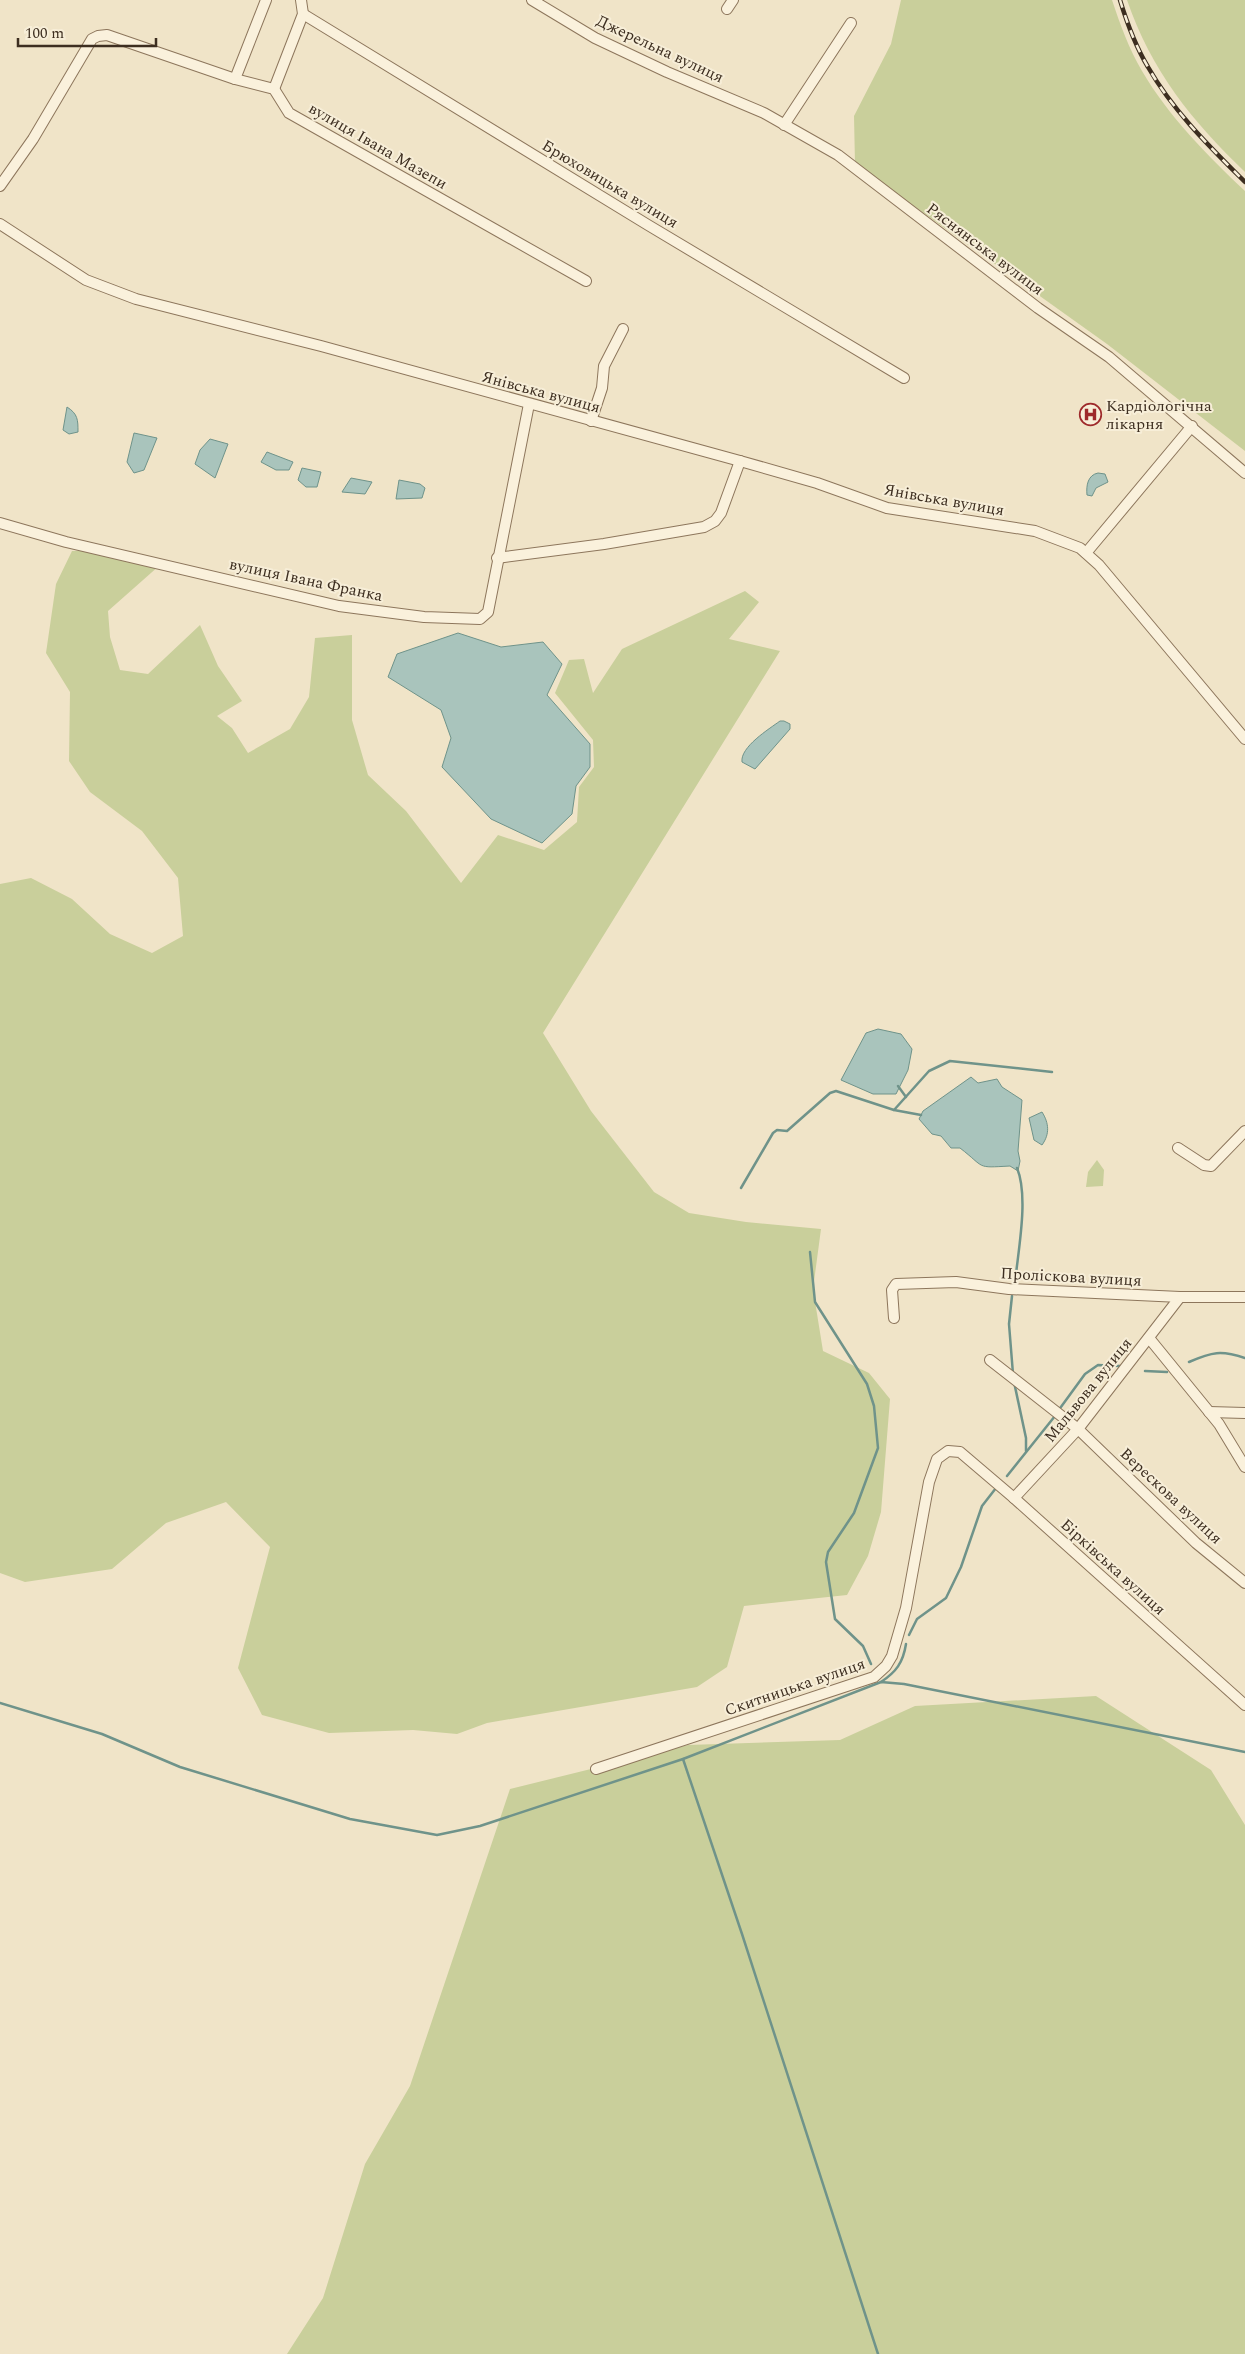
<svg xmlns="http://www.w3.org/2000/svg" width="1245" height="2354" viewBox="0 0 1245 2354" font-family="Spectral,serif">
<rect width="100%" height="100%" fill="#f0e4c8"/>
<g fill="#c9cf9b">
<path d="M 901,0 L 1112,0 C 1120,24 1129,49 1142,71 C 1169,117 1207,155 1245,191 L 1245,451 L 1107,344 L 855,164 L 854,116 L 891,44 Z"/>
<path d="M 1127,0 L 1245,0 L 1245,172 C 1191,120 1152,72 1127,0 Z"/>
<path d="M 72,551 L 111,551 L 160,565 L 108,611 L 110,637 L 120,670 L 148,674 L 200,625 L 218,666 L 242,701 L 217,716 L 232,728 L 248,753 L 290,729 L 309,697 L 315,638 L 352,635 L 352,720 L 368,775 L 406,811 L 461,883 L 498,835 L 544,850 L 577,822 L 579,787 L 594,767 L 593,740 L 555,693 L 569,660 L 584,659 L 593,693 L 622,649 L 745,591 L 759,602 L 729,639 L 780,651 L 543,1033 L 591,1111 L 654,1192 L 689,1213 L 746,1222 L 821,1229 L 813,1289 L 823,1351 L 869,1373 L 890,1399 L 881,1512 L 868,1556 L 847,1595 L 744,1606 L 727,1667 L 697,1687 L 487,1723 L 457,1734 L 413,1730 L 329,1733 L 262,1715 L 238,1668 L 270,1547 L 226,1502 L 166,1523 L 112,1569 L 25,1582 L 0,1573 L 0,884 L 31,878 L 72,899 L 110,934 L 152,953 L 183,936 L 178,878 L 142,831 L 90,792 L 69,761 L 70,692 L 46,653 L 56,584 Z"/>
<path d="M 1097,1160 L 1104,1170 L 1103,1186 L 1086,1187 L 1088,1172 Z"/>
<path d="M 1096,1696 L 1211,1770 L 1245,1825 L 1245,2354 L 287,2354 L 323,2298 L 365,2164 L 410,2086 L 510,1789 L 688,1745 L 840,1740 L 915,1706 Z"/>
</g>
<g fill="#a9c4bc" stroke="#6f938a">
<path d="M 67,407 C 78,414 78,420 78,432 L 69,434 L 63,430 Z"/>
<path d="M 134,433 L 157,438 L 144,470 L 134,473 L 127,462 Z"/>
<path d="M 210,439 L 228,444 L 215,478 L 195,464 L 200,450 Z"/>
<path d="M 267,452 L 293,462 L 289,470 L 276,470 L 261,462 Z"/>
<path d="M 302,468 L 321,472 L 317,487 L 306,487 L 298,480 Z"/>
<path d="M 1098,473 L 1105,474 L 1108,482 L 1096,488 L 1092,496 L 1087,495 C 1086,485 1088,475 1098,473 Z"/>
<path d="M 351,478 L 372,482 L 365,494 L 342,492 Z"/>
<path d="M 399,480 L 420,484 L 425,488 L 422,498 L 396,499 Z"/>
<path d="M 458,633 L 501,647 L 543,642 L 562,664 L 547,695 L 590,744 L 590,767 L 576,786 L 572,814 L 542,843 L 491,819 L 442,767 L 451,738 L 441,710 L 388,677 L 397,654 Z"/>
<path d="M 780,721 L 784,721 L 790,724 L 790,729 L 755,769 L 742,762 C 740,747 769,729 780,721 Z"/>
<path d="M 878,1029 L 901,1034 L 912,1049 L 908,1070 L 896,1094 L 873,1094 L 841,1080 L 866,1033 Z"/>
<path d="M 971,1077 L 978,1083 L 997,1079 L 1002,1087 L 1022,1100 L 1018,1151 L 1020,1161 L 1018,1171 L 1010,1166 C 975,1168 986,1168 960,1148 L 951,1148 L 941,1136 L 932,1134 L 919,1119 L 923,1111 Z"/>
<path d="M 1042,1112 C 1049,1123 1050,1134 1042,1145 L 1034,1140 L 1029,1118 Z"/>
</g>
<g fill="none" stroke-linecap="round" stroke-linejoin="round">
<g stroke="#6f938a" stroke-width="2.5">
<path d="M 898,1086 L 906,1097"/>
<path d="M 894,1110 L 929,1071 L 950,1061 L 1052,1072"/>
<path d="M 741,1188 L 773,1133 L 777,1130 L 787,1131 L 830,1093 L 836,1091 L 894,1110 L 921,1115"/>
<path d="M 810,1252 L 815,1302 L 867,1384 L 874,1406 L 878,1448 L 854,1513 L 828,1552 L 826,1562 L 835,1619 L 863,1646 L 871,1664"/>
<path d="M 1015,1283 C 1018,1251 1029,1197 1017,1168"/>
<path d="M 1012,1296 L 1009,1324 L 1013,1374"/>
<path d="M 1189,1362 C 1212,1352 1221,1350 1245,1358"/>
<path d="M 1145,1371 L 1167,1372"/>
<path d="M 1014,1382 L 1026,1438 L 1026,1451"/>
<path d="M 1058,1411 L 1085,1374 L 1098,1365 L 1120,1366"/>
<path d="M 1007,1476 L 1055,1416"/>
<path d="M 909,1635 L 917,1619 L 946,1598 L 961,1567 L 982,1506 L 996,1488"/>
<path d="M 881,1682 C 896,1672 903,1663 906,1644"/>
<path d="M 0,1703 L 102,1734 L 180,1767 L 350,1819 L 437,1835 L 480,1826 L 683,1759 L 881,1682 L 904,1684 L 1245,1752"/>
<path d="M 683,1759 L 742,1934 L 878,2354"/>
</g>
<defs>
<g id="minor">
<path d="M 532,0 L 595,38 L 667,72 L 764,113 L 838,155 L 1038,308 L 1109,357 L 1245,473"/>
<path d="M 727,9 L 733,0"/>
<path d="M 303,14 L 648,225 L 904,378"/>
<path d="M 235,79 L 266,0"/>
<path d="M 274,89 L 303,14 L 301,0"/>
<path d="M 784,125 L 851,23"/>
<path d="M 0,186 L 33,139 L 92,39 L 98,36 L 107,35 L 235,79 L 274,89 L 289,113 L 586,281"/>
<path d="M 0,224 L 86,280 L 136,299 L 321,346 L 740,461 L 817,483 L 887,508 L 1035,531 L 1080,548 L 1099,565 L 1245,739"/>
<path d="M 591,421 L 602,388 L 604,366 L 623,329"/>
<path d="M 0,523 L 66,542 L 339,606 L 424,617 L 480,619 L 488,612 L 529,404"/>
<path d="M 1086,553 L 1192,426"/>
<path d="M 497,558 L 604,544 L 704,527 L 715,521 L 721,513 L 740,461"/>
<path d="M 1178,1148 L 1204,1165 L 1211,1166 L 1245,1131"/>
<path d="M 894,1318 L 892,1290 L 896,1284 L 956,1282 L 1009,1289 L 1180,1297 L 1245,1297"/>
<path d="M 1149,1338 L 1219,1424 L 1245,1467"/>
<path d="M 990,1360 L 1078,1429 L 1196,1543 L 1245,1583"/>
<path d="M 1209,1412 L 1245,1413"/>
<path d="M 1014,1498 L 1078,1429 L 1180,1297"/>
<path d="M 596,1769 L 874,1677 L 886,1666 L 892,1656 L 906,1608 L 929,1482 L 937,1459 L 948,1451 L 960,1452 L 1014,1498 L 1245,1705"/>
</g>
</defs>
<use href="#minor" stroke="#8d765c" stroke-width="12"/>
<use href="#minor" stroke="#faf1dc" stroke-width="10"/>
<defs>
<path id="rail" d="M 1120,0 C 1127,23 1136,47 1148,67 C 1173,111 1210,147 1245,182"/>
</defs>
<use href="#rail" stroke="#3d2e20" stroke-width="4.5"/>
<use href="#rail" stroke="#f7eed8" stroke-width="2.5" stroke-dasharray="8" stroke-linecap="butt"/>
</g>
<defs>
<symbol id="hospital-ring" viewBox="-11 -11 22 22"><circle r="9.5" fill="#f7eed8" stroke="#9e2a2b" stroke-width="1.5"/><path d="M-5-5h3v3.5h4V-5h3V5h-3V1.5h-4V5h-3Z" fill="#9e2a2b"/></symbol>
</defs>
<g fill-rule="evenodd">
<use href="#hospital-ring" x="1078" y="402" width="25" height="25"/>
</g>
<g text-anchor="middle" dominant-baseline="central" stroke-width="4" stroke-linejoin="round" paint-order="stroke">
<g font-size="16" fill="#3d2e20" stroke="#f7eed8">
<text transform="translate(660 49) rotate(25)">Джерельна вулиця</text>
<text transform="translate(378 146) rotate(30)">вулиця Івана Мазепи</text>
<text transform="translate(610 184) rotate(31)">Брюховицька вулиця</text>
<text transform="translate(985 249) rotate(37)">Ряснянська вулиця</text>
<text transform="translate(541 392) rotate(15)">Янівська вулиця</text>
<text transform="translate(944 500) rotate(10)">Янівська вулиця</text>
<text transform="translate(306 580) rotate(12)">вулиця Івана Франка</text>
<text transform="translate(1071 1277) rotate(3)">Проліскова вулиця</text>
<text transform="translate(1088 1390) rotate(-51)">Мальвова вулиця</text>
<text transform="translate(1171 1496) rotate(43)">Верескова вулиця</text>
<text transform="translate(1113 1567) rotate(42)">Бірківська вулиця</text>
<text transform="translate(795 1687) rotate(-19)">Скитницька вулиця</text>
</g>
<g font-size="16" fill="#3d2e20" stroke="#f7eed8" text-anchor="start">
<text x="1106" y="406">Кардіологічна<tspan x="1106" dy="18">лікарня</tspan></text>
</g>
</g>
<path d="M18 38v8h138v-8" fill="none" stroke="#3d2e20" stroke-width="2.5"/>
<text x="25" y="38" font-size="15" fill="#3d2e20" stroke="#f7eed8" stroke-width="4" paint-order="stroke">100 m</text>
</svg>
